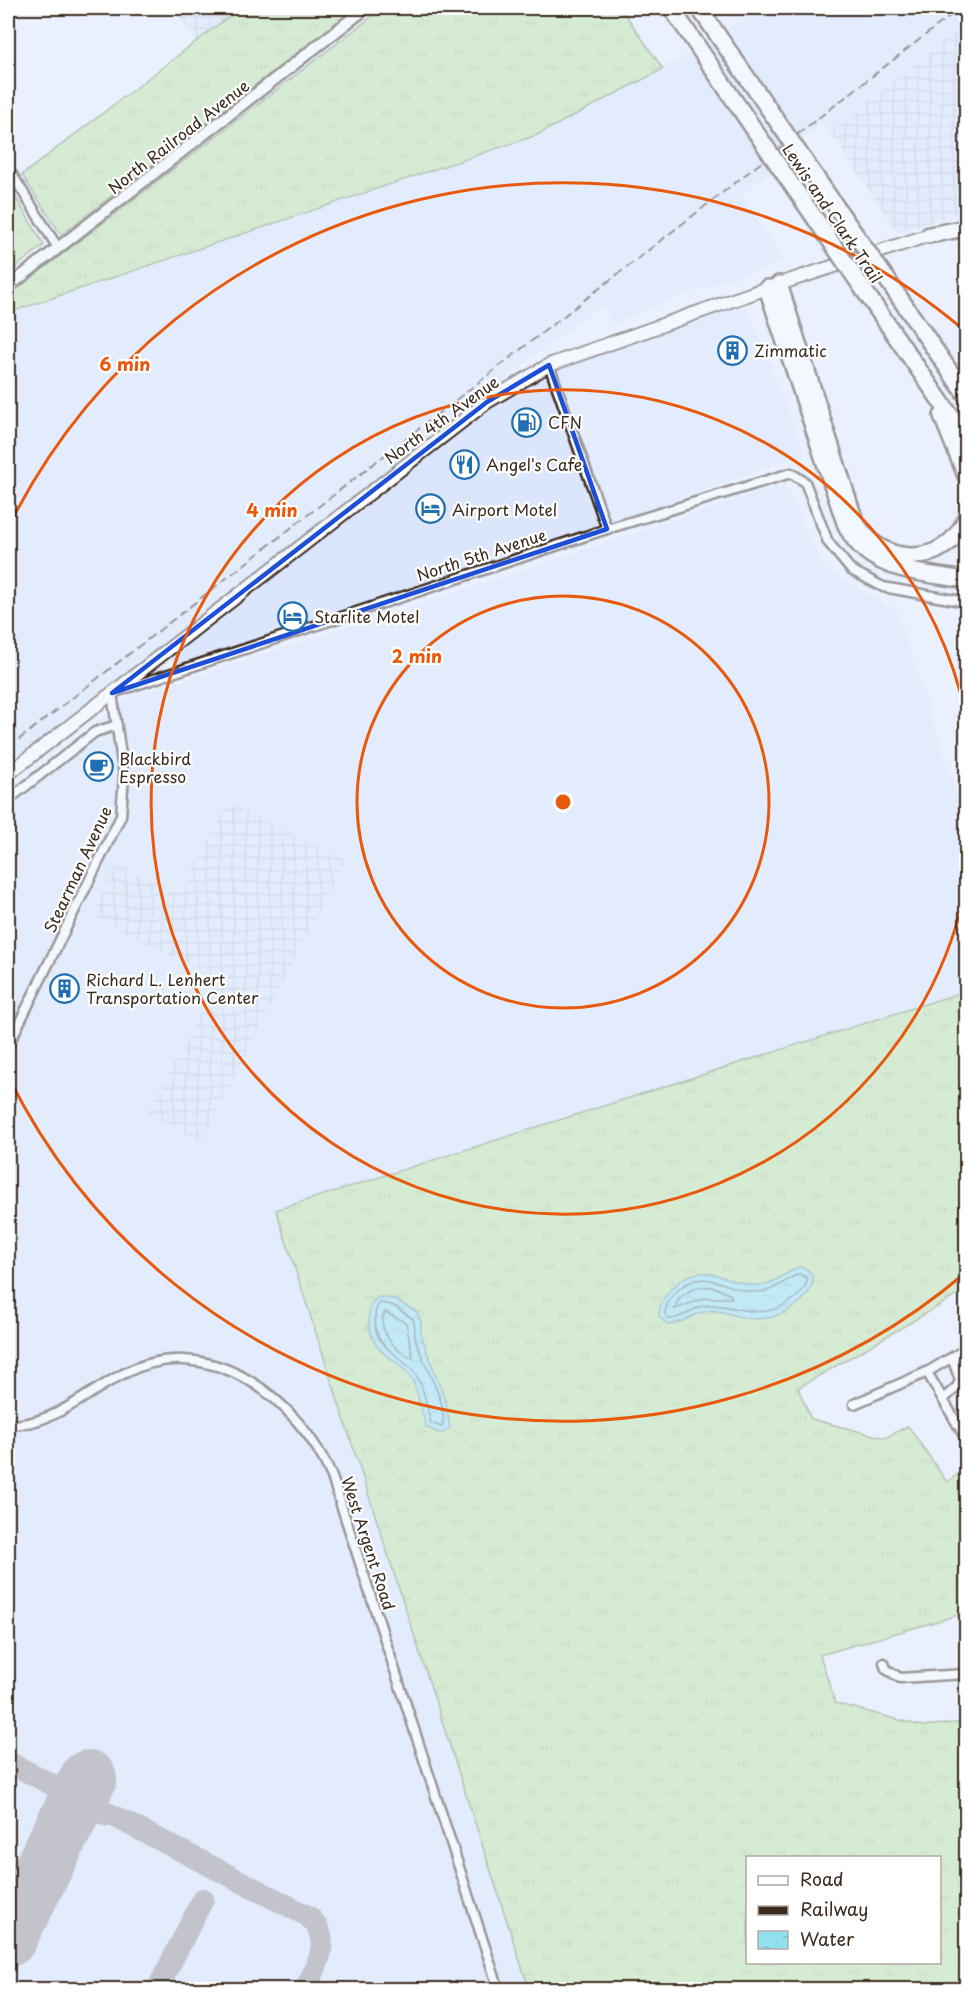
<svg xmlns="http://www.w3.org/2000/svg" width="974" height="1997" viewBox="0 0 974 1997" font-family="'Playpen Sans',sans-serif">
<defs>
<pattern id="industrial-grid" width="8" height="8" patternUnits="userSpaceOnUse" patternTransform="scale(1.5)"><rect width="8" height="8" fill="#dbe6fd"/><path d="M0 4h8M4 0v8" fill="none" stroke="#bdc5d8"/></pattern>
<pattern id="grass-tufts" width="24" height="20" patternUnits="userSpaceOnUse" patternTransform="scale(1.5)"><rect width="24" height="20" fill="#bfe49f"/><path d="M3 7l-1-3M5 7V3M7 7l1-3M15 17l-1-3M17 17v-4M19 17l1-3" fill="none" stroke="#a5c488"/></pattern>
<pattern id="water-ripples" width="26" height="14" patternUnits="userSpaceOnUse" patternTransform="scale(1.5)"><rect width="26" height="14" fill="#90e0ee"/><path d="M2 4q2-2 4 0t4 0M15 11q2-2 4 0t4 0" fill="none" stroke="#7dc0cc"/></pattern>
</defs>
<rect width="100%" height="100%" fill="#eaf0fe"/>
<filter id="ink" filterUnits="userSpaceOnUse"><feTurbulence type="fractalNoise" baseFrequency=".0167" numOctaves="2"/><feDisplacementMap in="SourceGraphic" scale="12" xChannelSelector="R" yChannelSelector="G"/><feConvolveMatrix kernelMatrix="1 2 1 2 8 2 1 2 1" color-interpolation-filters="sRGB"/></filter>
<g filter="url(#ink)">
<g fill="#dbe6fd">
<path d="M 760,8 L 966,8 L 966,24 L 829,132 L 821,123 L 741,196 L 785,261 L 689,293 L 612,324 L 602,304 L 8,764 L 8,313 L 537,135 L 667,67 Z"/>
<path d="M 747,307 L 805,453 L 611,524 L 557,368 L 701,317 Z"/>
<path d="M 545,373 L 600,525 L 180,664 L 172,660 L 173,651 L 493,404 Z"/>
<path d="M 785,484 L 823,567 L 891,607 L 896,608 L 966,820 L 966,991 L 276,1210 L 529,1989 L 8,1990 L 8,791 L 124,700 Z"/>
</g>
<g fill="url(#industrial-grid)">
<path d="M 174,8 L 240,8 L 195,42 Z"/>
<path d="M 966,24 L 966,211 L 898,233 L 829,132 Z"/>
<path d="M 229,803 L 345,859 L 202,1142 L 148,1113 L 218,979 L 92,915 L 117,864 L 181,894 Z"/>
</g>
<g fill="url(#grass-tufts)" stroke="#7d875e" stroke-width="1.5" fill-rule="evenodd">
<path d="M 240,8 L 355,8 L 61,235 L 22,175 Z"/>
<path d="M 383,8 L 621,8 L 663,69 L 537,135 L 8,313 L 8,296 Z"/>
<path d="M 9,186 L 44,245 L 8,273 L 8,187 Z"/>
<path d="M 966,991 L 966,1290 L 798,1388 L 811,1419 L 885,1438 L 908,1426 L 947,1482 L 966,1468 L 966,1613 L 820,1655 L 835,1703 L 922,1726 L 966,1722 L 966,1989 L 529,1989 L 276,1210 ZM 748,1858 L 940,1858 L 940,1962 L 748,1962 Z"/>
</g>
<g fill="url(#water-ripples)" stroke="#6e979b" stroke-width="1.5">
<path d="M 799,1267 L 807,1269 L 813,1276 C 813,1302 779,1320 754,1319 C 739,1319 723,1309 708,1311 C 693,1313 683,1324 668,1325 L 659,1316 C 659,1304 664,1296 672,1288 C 704,1254 727,1288 762,1285 C 774,1284 787,1272 799,1267 Z"/>
<path d="M 379,1297 L 394,1299 L 417,1312 L 421,1323 L 421,1335 L 446,1403 L 450,1428 L 441,1434 L 426,1427 C 422,1413 419,1396 413,1382 C 401,1355 366,1358 369,1315 C 370,1307 371,1300 379,1297 Z"/>
</g>
<g fill="none" stroke-linecap="round" stroke-linejoin="round">
<g stroke="#5d7371" stroke-width="1.5">
<path d="M 799,1274 L 807,1278 C 807,1287 802,1292 795,1298 C 762,1323 744,1306 709,1305 C 695,1305 684,1319 669,1319 L 665,1314 C 665,1306 669,1300 674,1294 C 707,1259 729,1298 766,1291 C 778,1288 788,1278 799,1274 Z"/>
<path d="M 701,1287 L 714,1287 L 731,1295 L 732,1298 L 705,1298 L 675,1309 C 676,1297 690,1289 701,1287 Z"/>
<path d="M 380,1303 L 392,1305 L 412,1318 C 416,1324 414,1329 415,1336 C 419,1359 451,1405 442,1427 L 431,1423 C 427,1409 425,1391 418,1378 C 407,1357 373,1349 375,1320 C 375,1313 375,1308 380,1303 Z"/>
<path d="M 385,1312 L 406,1323 L 413,1358 C 397,1354 375,1329 385,1312 Z"/>
</g>
<g stroke="#928d8e" stroke-width="22">
<path d="M 8,1762 L 308,1916 C 334,1939 317,1965 305,1990"/>
<path d="M 52,1850 C 66,1831 80,1804 108,1816"/>
<path d="M 157,1990 L 203,1899"/>
</g>
<path stroke="#928d8e" stroke-width="58" d="M 8,1938 L 88,1779"/>
<defs>
<g id="minor">
<path d="M 8,168 L 58,248"/>
<path d="M 549,365 L 607,529"/>
<path d="M 8,800 L 95,732 L 117,725"/>
<path d="M 8,1046 L 121,816 L 124,776 L 112,693 L 607,529 L 791,473 L 805,482 L 828,542 L 851,570 L 883,587 L 966,602"/>
<path d="M 927,1372 L 966,1439"/>
<path d="M 943,1399 L 957,1387 L 960,1380 L 952,1358"/>
<path d="M 854,1404 L 927,1372 L 966,1349"/>
<path d="M 8,1425 C 54,1425 84,1394 123,1374 C 209,1329 299,1399 332,1477 L 499,1990"/>
<path d="M 884,1663 L 886,1669 L 900,1678 L 966,1674"/>
</g>
<path id="tertiary" d="M 8,287 L 366,8"/>
<path id="secondary" d="M 8,774 L 487,402 L 549,365 L 767,288 L 936,233"/>
<g id="motorway">
<path d="M 671,8 L 683,25"/>
<path d="M 804,160 L 841,214"/>
<path d="M 787,178 L 819,224"/>
<path d="M 929,235 L 966,228"/>
<path d="M 886,278 L 966,395"/>
<path d="M 779,284 L 854,518 C 876,567 946,570 966,518"/>
<path d="M 861,286 L 966,438"/>
<path d="M 767,288 L 845,523 C 865,572 920,572 966,580"/>
<path d="M 942,416 L 966,476"/>
</g>
</defs>
<use href="#minor" stroke="#3b2a1e" stroke-width="13"/>
<use href="#tertiary" stroke="#3b2a1e" stroke-width="15"/>
<use href="#secondary" stroke="#3b2a1e" stroke-width="16"/>
<use href="#motorway" stroke="#3b2a1e" stroke-width="20"/>
<use href="#minor" stroke="#fff" stroke-width="8"/>
<use href="#tertiary" stroke="#fff" stroke-width="10"/>
<use href="#secondary" stroke="#fff" stroke-width="12"/>
<use href="#motorway" stroke="#fff" stroke-width="15"/>
<path stroke="#3b2a1e" stroke-width="2" stroke-dasharray="9 4.5" stroke-linecap="butt" d="M 8,748 L 960,8"/>
<defs>
<g id="motorway-bridge">
<path d="M 699,8 L 804,160"/>
<path d="M 683,25 L 787,178"/>
<path d="M 841,214 L 886,278"/>
<path d="M 819,224 L 861,286"/>
</g>
</defs>
<use href="#motorway-bridge" stroke="#3b2a1e" stroke-width="20" stroke-linecap="butt"/>
<use href="#motorway-bridge" stroke="#fff" stroke-width="15"/>
</g>
</g>
<path d="M0 0H974V1997H0ZM 549,365 L 607,529 L 112,693 L 487,402 Z" fill="#eaf0fe" fill-opacity=".55" fill-rule="evenodd"/>
<path fill="none" stroke="#1d4ed8" stroke-width="4.5" stroke-linejoin="round" d="M 549,365 L 607,529 L 112,693 L 487,402 Z"/>
<g fill="none" stroke="#e8590c" stroke-width="3">
<circle cx="563" cy="802" r="206"/>
<path d="M966 888A412 412 0 1 1 966 716"/>
<path d="M965 1273A619 619 0 0 1 9 1078M9 526A619 619 0 0 1 965 331"/>
</g>
<defs>
<symbol id="building-ring" viewBox="-11 -11 22 22"><circle r="9.5" fill="#fff" stroke="#1f6fb2" stroke-width="1.5"/><path d="M-4-6H4V6H1V3H-1V6H-4ZM-2.5-4.3h1.7v1.8h-1.7ZM.8-4.3h1.7v1.8H.8ZM-2.5-1h1.7V.8h-1.7ZM.8-1h1.7V.8H.8Z" fill="#1f6fb2"/></symbol>
<symbol id="fuel-ring" viewBox="-11 -11 22 22"><circle r="9.5" fill="#fff" stroke="#1f6fb2" stroke-width="1.5"/><path d="M-5.5-6h7V0h2V4h1.3V-2.5L3-4.5l.8-.8L6-3V5H2.5V1h-1V6h-7ZM-4.2-4.7v3.2H.2V-4.7Z" fill="#1f6fb2"/></symbol>
<symbol id="restaurant-ring" viewBox="-11 -11 22 22"><circle r="9.5" fill="#fff" stroke="#1f6fb2" stroke-width="1.5"/><path d="M-5-6h1v4h1v-4h1v4h1v-4h1v5L-1.5 .5V6h-2V.5L-5-1ZM5-6V6H3V1.5H1.5Q1.5-4 5-6Z" fill="#1f6fb2"/></symbol>
<symbol id="hotel-ring" viewBox="-11 -11 22 22"><circle r="9.5" fill="#fff" stroke="#1f6fb2" stroke-width="1.5"/><path d="M-6-4.5h1.5V1H6V5H4.5V3h-9V5H-6ZM-4 0a1.8 1.8 0 1 1 3.6 0ZM.5 0V-2.5h3Q6-2.5 6 0Z" fill="#1f6fb2"/></symbol>
<symbol id="cafe-ring" viewBox="-11 -11 22 22"><circle r="9.5" fill="#fff" stroke="#1f6fb2" stroke-width="1.5"/><path d="M-5.5-4.5H6V0H3Q3 3.5 0 3.5H-2.5Q-5.5 3.5-5.5 0ZM3-3.2v2h1.7v-2ZM-6 4.5H4V6H-6Z" fill="#1f6fb2"/></symbol>
</defs>
<g fill-rule="evenodd">
<use href="#building-ring" x="716" y="334" width="33" height="33"/>
<use href="#fuel-ring" x="510" y="406" width="33" height="33"/>
<use href="#restaurant-ring" x="448" y="448" width="33" height="33"/>
<use href="#hotel-ring" x="414" y="492" width="33" height="33"/>
<use href="#hotel-ring" x="276" y="600" width="33" height="33"/>
<use href="#cafe-ring" x="82" y="750" width="33" height="33"/>
<use href="#building-ring" x="48" y="972" width="33" height="33"/>
</g>
<g text-anchor="middle" dominant-baseline="central" stroke-width="4.5" stroke-linejoin="round" paint-order="stroke">
<g font-size="16" fill="#3b2a1e" stroke="#fff">
<text transform="translate(178 136) rotate(-38)">North Railroad Avenue</text>
<text transform="translate(833 213) rotate(56)">Lewis and Clark Trail</text>
<text transform="translate(441 419) rotate(-36)">North 4th Avenue</text>
<text transform="translate(481 554) rotate(-18)">North 5th Avenue</text>
<text transform="translate(77 869) rotate(-65)">Stearman Avenue</text>
<text transform="translate(369 1543) rotate(72)">West Argent Road</text>
</g>
<g font-size="16" fill="#3b2a1e" stroke="#fff" text-anchor="start">
<text x="754" y="350">Zimmatic</text>
<text x="548" y="422">CFN</text>
<text x="486" y="464">Angel's Cafe</text>
<text x="452" y="509">Airport Motel</text>
<text x="314" y="616">Starlite Motel</text>
<text x="119" y="758">Blackbird<tspan x="119" dy="18">Espresso</tspan></text>
<text x="86" y="979">Richard L. Lenhert<tspan x="86" dy="18">Transportation Center</tspan></text>
</g>
</g>
<circle cx="563" cy="802" r="9" fill="#e8590c" stroke="#fff" stroke-width="3"/>
<g font-size="18" text-anchor="middle" font-weight="bold" fill="#e8590c" stroke="#fff" stroke-width="4.5" stroke-linejoin="round" paint-order="stroke">
<text x="125" y="371">6 min</text>
<text x="272" y="517">4 min</text>
<text x="417" y="663">2 min</text>
</g>
<rect width="974" height="1997" fill="none" stroke="#fff" stroke-width="30"/>
<rect x="15" y="15" width="944" height="1967" fill="none" stroke="#3b2a1e" stroke-width="2" filter="url(#ink)"/>
<rect x="746" y="1856" width="195" height="108" fill="#ffffff" stroke="#b1aaa5" stroke-width="1.5"/>
<rect x="758" y="1876" width="30" height="9" fill="#ffffff" stroke="#b1aaa5" stroke-width="1.5"/>
<text x="800" y="1886" font-size="18" fill="#3b2a1e">Road</text>
<rect x="758" y="1906" width="30" height="9" fill="#3b2a1e" stroke="#b1aaa5" stroke-width="1.5"/>
<text x="800" y="1916" font-size="18" fill="#3b2a1e">Railway</text>
<rect x="758" y="1931" width="30" height="18" fill="url(#water-ripples)" stroke="#b1aaa5" stroke-width="1.5"/>
<text x="800" y="1946" font-size="18" fill="#3b2a1e">Water</text>
</svg>
